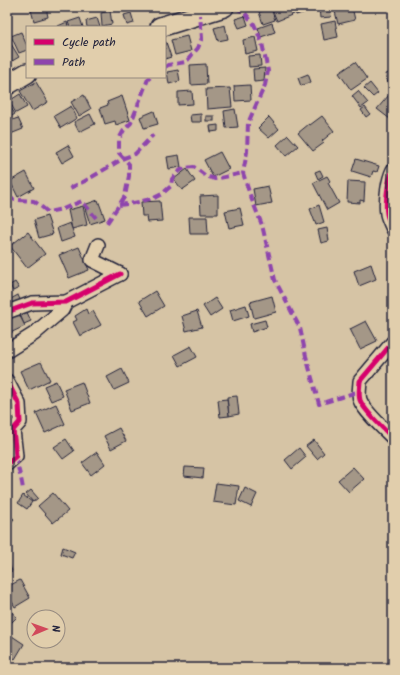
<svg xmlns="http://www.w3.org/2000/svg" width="400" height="675" viewBox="0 0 400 675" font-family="Kalam,sans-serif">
<rect width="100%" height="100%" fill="#d6c4a5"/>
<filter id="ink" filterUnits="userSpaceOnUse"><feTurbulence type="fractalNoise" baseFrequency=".025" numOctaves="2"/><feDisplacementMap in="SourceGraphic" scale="8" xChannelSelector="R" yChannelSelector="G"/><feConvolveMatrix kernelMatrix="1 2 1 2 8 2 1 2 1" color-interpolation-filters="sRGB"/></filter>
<g filter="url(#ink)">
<g fill="#a49787" stroke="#22223b">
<path d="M 42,7 L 46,7 L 48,17 L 34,21 L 31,10 Z"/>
<path d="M 129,7 L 146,7 L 146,8 L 130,9 Z"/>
<path d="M 159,7 L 182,7 L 160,10 Z"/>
<path d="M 271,7 L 291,7 L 294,14 L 277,21 Z"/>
<path d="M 294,7 L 311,7 L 312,10 L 296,15 Z"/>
<path d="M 319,7 L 325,7 L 325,10 L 330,9 L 331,17 L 320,18 Z"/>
<path d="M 334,7 L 352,7 L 355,20 L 338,24 Z"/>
<path d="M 271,8 L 275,20 L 263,24 L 259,12 Z"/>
<path d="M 110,11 L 112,24 L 102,26 L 101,13 Z"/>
<path d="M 391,11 L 393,11 L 393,18 L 390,17 Z"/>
<path d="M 131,13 L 134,23 L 127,25 L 124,15 Z"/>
<path d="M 245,16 L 248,25 L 239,28 L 235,19 Z"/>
<path d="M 80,18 L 83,27 L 70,27 L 68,22 Z"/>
<path d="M 97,18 L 100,27 L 87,27 L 86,21 Z"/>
<path d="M 335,21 L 338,37 L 324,40 L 321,24 Z"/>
<path d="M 67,22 L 68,27 L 58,27 L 58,26 Z"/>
<path d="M 272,23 L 275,32 L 261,37 L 258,28 Z"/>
<path d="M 225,25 L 228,39 L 218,41 L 214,28 Z"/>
<path d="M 21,32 L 27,46 L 27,50 L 19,53 L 11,36 Z"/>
<path d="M 187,36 L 191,51 L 175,55 L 171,40 Z"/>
<path d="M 255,37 L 258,51 L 245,54 L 243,40 Z"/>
<path d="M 8,39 L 19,57 L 7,64 L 7,40 Z"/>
<path d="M 165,42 L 166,42 L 171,57 L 165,59 Z"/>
<path d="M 260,55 L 261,66 L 249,67 L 248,56 Z"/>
<path d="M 355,62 L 367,79 L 351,90 L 339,73 Z"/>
<path d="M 206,64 L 207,84 L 191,85 L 190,65 Z"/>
<path d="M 265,68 L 264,81 L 254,82 L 253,69 Z"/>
<path d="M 178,70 L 180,81 L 169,84 L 167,72 Z"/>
<path d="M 393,72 L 393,85 L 389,86 L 385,74 Z"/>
<path d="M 308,74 L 311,82 L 301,86 L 298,78 Z"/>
<path d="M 36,82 L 48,102 L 32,111 L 20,91 Z"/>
<path d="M 370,83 L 378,93 L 373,97 L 364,88 Z"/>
<path d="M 250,85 L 251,100 L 235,101 L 234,86 Z"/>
<path d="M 230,88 L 232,107 L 207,109 L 206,89 Z"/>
<path d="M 192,91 L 193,104 L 178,105 L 178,92 Z"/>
<path d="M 358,91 L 368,103 L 361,108 L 352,96 Z"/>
<path d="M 20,94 L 27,107 L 16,113 L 9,101 Z"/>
<path d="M 84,95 L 91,109 L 79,116 L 71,102 Z"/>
<path d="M 389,95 L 393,98 L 393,115 L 390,119 L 377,109 Z"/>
<path d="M 122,96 L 130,120 L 116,125 L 115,121 L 105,124 L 100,108 L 108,105 L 107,102 Z"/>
<path d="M 7,102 L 15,114 L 7,119 Z"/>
<path d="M 71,106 L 77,118 L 61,128 L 54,116 Z"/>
<path d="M 365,107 L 370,114 L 366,117 L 361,110 Z"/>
<path d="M 235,109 L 238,127 L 226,128 L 224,111 Z"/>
<path d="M 154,111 L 158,124 L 144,128 L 140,117 Z"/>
<path d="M 90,114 L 95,124 L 79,132 L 74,122 Z"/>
<path d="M 201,114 L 201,122 L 191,122 L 190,115 Z"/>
<rect x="206" y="116" width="8" height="5"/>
<path d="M 322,116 L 334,131 L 322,141 L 324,143 L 313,151 L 298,133 L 309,124 L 310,125 Z"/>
<path d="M 269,117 L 279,129 L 269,138 L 258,128 Z"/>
<path d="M 18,118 L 23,129 L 8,135 L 7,122 Z"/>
<path d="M 218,125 L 218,131 L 211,132 L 210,126 Z"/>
<path d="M 288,135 L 298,146 L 286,156 L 277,145 Z"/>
<path d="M 68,145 L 74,156 L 62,163 L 56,152 Z"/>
<path d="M 220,152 L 229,169 L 213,177 L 204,160 Z"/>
<path d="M 179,155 L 181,167 L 169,169 L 167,157 Z"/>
<path d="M 356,159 L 379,166 L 377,172 L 373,171 L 371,177 L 352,171 Z"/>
<path d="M 187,169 L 195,181 L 182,190 L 174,179 Z"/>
<path d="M 320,170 L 323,176 L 318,179 L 315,172 Z"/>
<path d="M 26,172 L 34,188 L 18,197 L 10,181 Z"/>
<path d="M 327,176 L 330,181 L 328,183 L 339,203 L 327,210 L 313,183 Z"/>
<path d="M 348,181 L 365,182 L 364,201 L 360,200 L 360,203 L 347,202 Z"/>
<path d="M 268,186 L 272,203 L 256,206 L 253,189 Z"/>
<path d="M 218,195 L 218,214 L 201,214 L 200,196 Z"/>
<path d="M 98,200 L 105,219 L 90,224 L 84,205 Z"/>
<path d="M 160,201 L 162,221 L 147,222 L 146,216 L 142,216 L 141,202 Z"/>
<path d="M 319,205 L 324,222 L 316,225 L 310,209 Z"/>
<path d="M 83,206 L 87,225 L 72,229 L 68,210 Z"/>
<path d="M 240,208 L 244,225 L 229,228 L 225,211 Z"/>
<path d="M 47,216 L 53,234 L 39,238 L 34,220 Z"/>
<path d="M 189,217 L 207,217 L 208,234 L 190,234 Z"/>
<path d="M 70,223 L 75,237 L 61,242 L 57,228 Z"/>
<path d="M 327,228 L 329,241 L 321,243 L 318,230 Z"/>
<path d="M 28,232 L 45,254 L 27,268 L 10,246 Z"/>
<path d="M 79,247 L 89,270 L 69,278 L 59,255 Z"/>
<path d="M 371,264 L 376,279 L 359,286 L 354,271 Z"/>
<path d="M 15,282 L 19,288 L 13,291 L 10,285 Z"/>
<path d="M 155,291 L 164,306 L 148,316 L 139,301 Z"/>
<path d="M 18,295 L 22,304 L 10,309 L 7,301 Z"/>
<path d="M 272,296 L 276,312 L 254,318 L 250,302 Z"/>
<path d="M 215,298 L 222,309 L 210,317 L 203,306 Z"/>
<path d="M 246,305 L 249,316 L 233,321 L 230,310 Z"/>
<path d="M 86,309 L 88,314 L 93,311 L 101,325 L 80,336 L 73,322 L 77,320 L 75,316 Z"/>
<path d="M 26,310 L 31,321 L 24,324 L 19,312 Z"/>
<path d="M 197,311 L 202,327 L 186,331 L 182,316 Z"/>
<path d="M 18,312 L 25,326 L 8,334 L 7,317 Z"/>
<path d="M 265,320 L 267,327 L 252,332 L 250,324 Z"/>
<path d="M 366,321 L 377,341 L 360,349 L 350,329 Z"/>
<path d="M 191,346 L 197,357 L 180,366 L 174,355 Z"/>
<path d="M 41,362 L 50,380 L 29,390 L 20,371 Z"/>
<path d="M 122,369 L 129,383 L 114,390 L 107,377 Z"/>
<path d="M 56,381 L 63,396 L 51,401 L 44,386 Z"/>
<path d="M 82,382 L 90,403 L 72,410 L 64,389 Z"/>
<path d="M 237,396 L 239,414 L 229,416 L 227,397 Z"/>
<path d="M 227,399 L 229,416 L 220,417 L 218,400 Z"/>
<path d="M 56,404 L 65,424 L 45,433 L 36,413 Z"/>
<path d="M 119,428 L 126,441 L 111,449 L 104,436 Z"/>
<path d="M 66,439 L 74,451 L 63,459 L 54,447 Z"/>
<path d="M 314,440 L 324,453 L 317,459 L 306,446 Z"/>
<path d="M 299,448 L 306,457 L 292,469 L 285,460 Z"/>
<path d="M 97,452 L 105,464 L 91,475 L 82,463 Z"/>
<path d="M 185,467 L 204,468 L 203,478 L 184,476 Z"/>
<path d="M 353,467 L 364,479 L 349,492 L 338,480 Z"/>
<path d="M 216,483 L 239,486 L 236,505 L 213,502 Z"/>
<path d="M 245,488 L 257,494 L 251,507 L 239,501 Z"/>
<path d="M 31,490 L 38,498 L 33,502 L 26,494 Z"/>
<path d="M 53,493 L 68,511 L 53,523 L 38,506 Z"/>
<path d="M 23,495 L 32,502 L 27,509 L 18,503 Z"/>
<path d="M 7,513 L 14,519 L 7,527 Z"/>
<path d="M 63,547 L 75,552 L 72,558 L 61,554 Z"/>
<path d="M 7,559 L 12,571 L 7,573 Z"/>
<path d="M 20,580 L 30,598 L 15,607 L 7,593 L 7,587 Z"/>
<path d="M 8,609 L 17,617 L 7,627 L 7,610 Z"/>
<path d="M 12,636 L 24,644 L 15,659 L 7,654 L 7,644 Z"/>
</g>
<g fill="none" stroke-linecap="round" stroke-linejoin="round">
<defs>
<g id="minor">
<path d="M 393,170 C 388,180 385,202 387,214 C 388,219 391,224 393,229"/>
<path d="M 98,245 L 92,260 L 120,274"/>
<path d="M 7,312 L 32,303 L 66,302 L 120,274"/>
<path d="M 393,342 L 360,381 C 360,386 358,394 360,400 C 364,411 384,429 393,438"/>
<path d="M 7,351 L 34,334 L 62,310 L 66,302"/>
<path d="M 7,381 L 19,404 L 20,422 L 13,430 L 16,456 L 7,464"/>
</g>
<g id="secondary">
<path d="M 160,27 L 224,7"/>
<path d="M 7,85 L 27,73"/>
</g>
</defs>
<use href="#minor" stroke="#22223b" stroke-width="16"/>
<use href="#secondary" stroke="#22223b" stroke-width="22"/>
<use href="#minor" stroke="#e1ceac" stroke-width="13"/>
<use href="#secondary" stroke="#e1ceac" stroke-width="19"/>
<g stroke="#8e44ad" stroke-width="4" stroke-dasharray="8 4" stroke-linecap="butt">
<path d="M 235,7 L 245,13 L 254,24 L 262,43 L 268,71 L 265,85 L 248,123 L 247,152 L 243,173 L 250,195 L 262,225 L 275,280 L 300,328 L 306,356 L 319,404 L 360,391"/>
<path d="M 165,67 L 168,65 L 186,62 L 198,48 L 202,38 L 200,15"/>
<path d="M 70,188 L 85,181 L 124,158 L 135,154 L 153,135"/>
<path d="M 7,199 L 34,201 L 48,212 L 63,209 L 82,201 L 96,218"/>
<path d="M 119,205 L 134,203 L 154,198 L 162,194 L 171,186 L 172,179 L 178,172 L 184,168 L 194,167 L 206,176 L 215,179 L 243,173"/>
<path d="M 107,223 L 125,196 L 129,176 L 129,164 L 119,153 L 119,139 L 124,130 L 131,123 L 148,79 L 151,77"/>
<path d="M 16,456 C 17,468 22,478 23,490"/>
</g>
<defs>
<g id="cycleway">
<path d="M 393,170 C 388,180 385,202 387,214 C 388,219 391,224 393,229"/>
<path d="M 7,312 L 32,303 L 66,302 L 120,274"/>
<path d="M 393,342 L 360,381 C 360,386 358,394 360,400 C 364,411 384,429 393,438"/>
<path d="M 7,381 L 19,404 L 20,422 L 13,430 L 16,456 L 7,464"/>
</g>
</defs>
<use href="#cycleway" stroke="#e1ceac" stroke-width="8"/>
<use href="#cycleway" stroke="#d6006c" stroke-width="5"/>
</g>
</g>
<rect width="400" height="675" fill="none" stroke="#e1ceac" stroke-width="24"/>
<rect x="12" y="12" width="376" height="651" fill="none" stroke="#22223b" stroke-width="1.5" filter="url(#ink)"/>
<rect x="26" y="26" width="140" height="52" fill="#e1ceac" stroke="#95897f"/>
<rect x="34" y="39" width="20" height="6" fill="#d6006c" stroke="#95897f"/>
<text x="62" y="46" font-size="12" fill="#22223b">Cycle path</text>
<rect x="34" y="59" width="20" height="6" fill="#8e44ad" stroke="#95897f"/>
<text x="62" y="66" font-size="12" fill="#22223b">Path</text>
<g transform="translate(46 629) rotate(88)"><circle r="19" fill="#e1ceac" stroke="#95897f"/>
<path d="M0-3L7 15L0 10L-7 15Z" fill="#d1495b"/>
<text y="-6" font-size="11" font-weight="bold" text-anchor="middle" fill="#22223b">N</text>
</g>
</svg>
